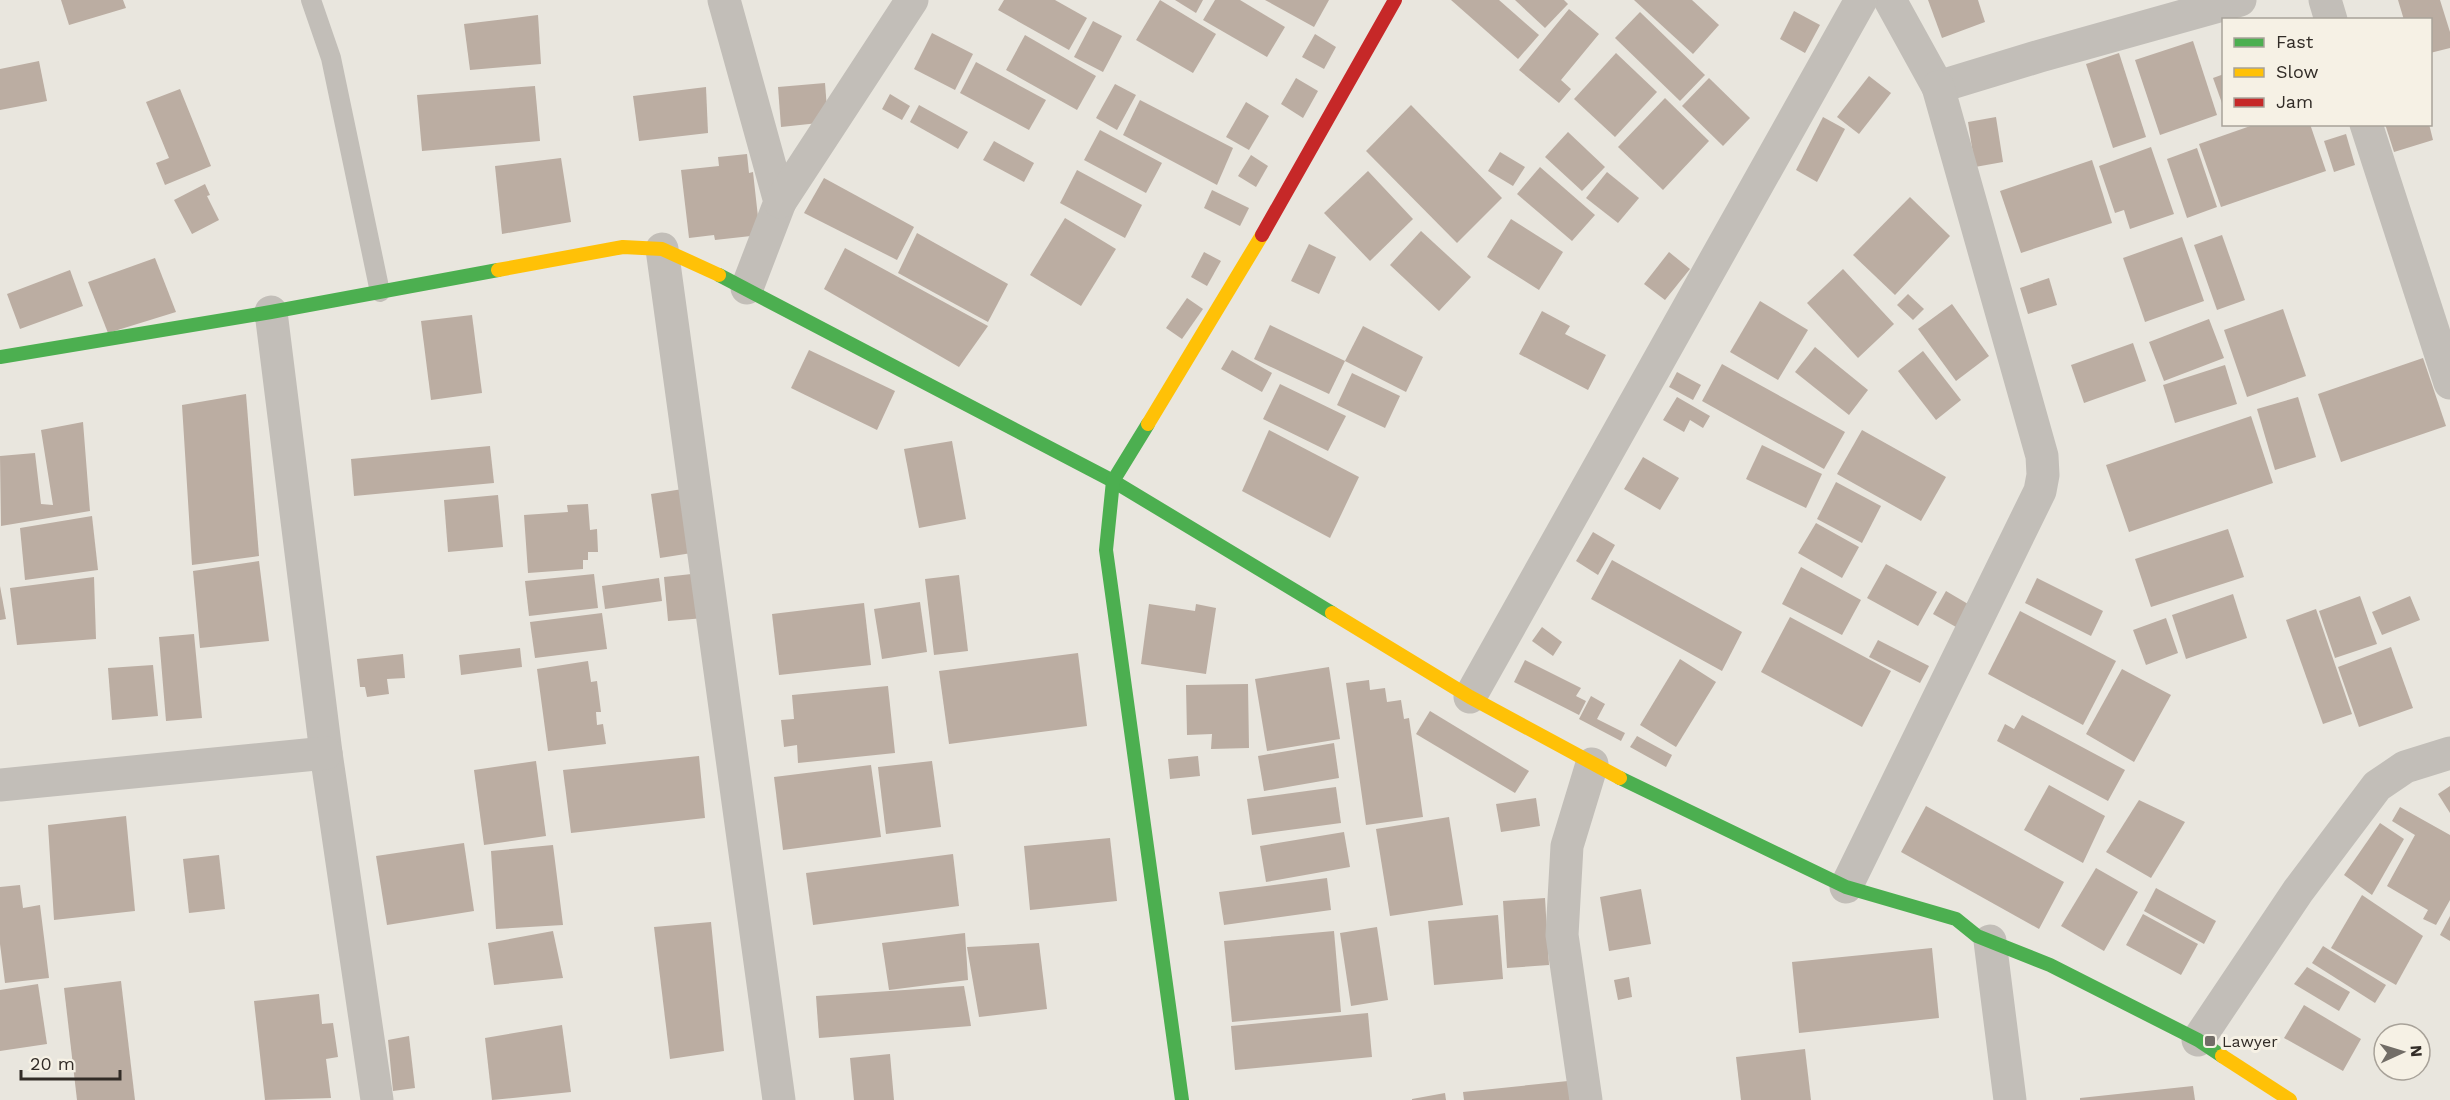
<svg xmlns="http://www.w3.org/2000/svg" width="2450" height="1100" viewBox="0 0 2450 1100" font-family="'Work Sans',sans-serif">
<rect width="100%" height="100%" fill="#e9e6de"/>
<g fill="#bbada2">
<path d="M 61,0 L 123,0 L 126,8 L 69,25 Z"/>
<path d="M 1004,0 L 1055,0 L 1087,18 L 1069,50 L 998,10 Z"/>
<path d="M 1160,0 L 1216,34 L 1193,73 L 1136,40 Z"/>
<path d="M 1175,0 L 1203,0 L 1196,13 Z"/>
<path d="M 1215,0 L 1240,0 L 1285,27 L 1267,57 L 1203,20 Z"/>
<path d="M 1265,0 L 1329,0 L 1314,27 Z"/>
<path d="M 1451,0 L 1499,0 L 1539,35 L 1518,59 Z"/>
<path d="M 1515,0 L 1564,0 L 1568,4 L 1545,28 Z"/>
<path d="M 1634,0 L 1692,0 L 1719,25 L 1693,54 Z"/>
<path d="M 1928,0 L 1978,0 L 1985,22 L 1942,38 Z"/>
<path d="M 2398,0 L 2440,0 L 2450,32 L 2450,48 L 2430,53 L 2430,20 L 2404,20 Z"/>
<path d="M 1569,9 L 1599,34 L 1561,80 L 1571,89 L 1559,103 L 1519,70 Z"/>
<path d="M 1794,11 L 1820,25 L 1805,53 L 1780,39 Z"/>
<path d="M 1640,12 L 1705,75 L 1680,101 L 1615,38 Z"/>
<path d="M 538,15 L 541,64 L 470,70 L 464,24 Z"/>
<path d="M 1093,21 L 1122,36 L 1103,72 L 1074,57 Z"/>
<path d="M 932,33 L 973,54 L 955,90 L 914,69 Z"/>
<path d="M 1315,34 L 1336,47 L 1324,69 L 1302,57 Z"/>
<path d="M 1025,35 L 1096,76 L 1077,110 L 1006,70 Z"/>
<path d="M 2193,41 L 2217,115 L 2160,135 L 2135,60 Z"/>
<path d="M 1616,53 L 1657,92 L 1615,137 L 1574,99 Z"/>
<path d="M 2119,53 L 2146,137 L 2113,148 L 2086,64 Z"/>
<path d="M 39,61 L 47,101 L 0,110 L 0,69 Z"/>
<path d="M 976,62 L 1046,100 L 1029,130 L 960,93 Z"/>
<path d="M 2224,74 L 2224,106 L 2223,106 L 2213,78 Z"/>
<path d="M 1869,76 L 1891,93 L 1859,134 L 1837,117 Z"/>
<path d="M 1296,78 L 1318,91 L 1303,118 L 1281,104 Z"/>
<path d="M 1709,78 L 1750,118 L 1723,146 L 1682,106 Z"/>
<path d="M 825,83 L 828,122 L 781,127 L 778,87 Z"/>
<path d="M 1115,84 L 1136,95 L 1117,130 L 1096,118 Z"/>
<path d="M 535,86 L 540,141 L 422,151 L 417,95 Z"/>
<path d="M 706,87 L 708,133 L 639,141 L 633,96 Z"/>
<path d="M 180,89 L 211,166 L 165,185 L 156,163 L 169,158 L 146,102 Z"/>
<path d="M 890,94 L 910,106 L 902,120 L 882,109 Z"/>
<path d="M 1665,98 L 1709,141 L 1663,190 L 1618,147 Z"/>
<path d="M 1140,100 L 1233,148 L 1217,185 L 1123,135 Z"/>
<path d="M 1246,102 L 1269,116 L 1249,150 L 1226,137 Z"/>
<path d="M 919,105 L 968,132 L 958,149 L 910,122 Z"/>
<path d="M 1411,105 L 1502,198 L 1457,243 L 1366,151 Z"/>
<path d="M 1823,117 L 1845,129 L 1817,182 L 1796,170 Z"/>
<path d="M 1996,117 L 2003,162 L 1975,167 L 1968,122 Z"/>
<path d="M 2256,124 L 2310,124 L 2326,171 L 2221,207 L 2199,144 Z"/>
<path d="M 2385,124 L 2429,124 L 2433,140 L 2394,152 Z"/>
<path d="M 1100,130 L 1162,163 L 1146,193 L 1084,160 Z"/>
<path d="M 1568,132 L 1605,167 L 1582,191 L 1545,157 Z"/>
<path d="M 2346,134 L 2355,165 L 2334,172 L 2324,141 Z"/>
<path d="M 994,141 L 1034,163 L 1024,182 L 983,160 Z"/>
<path d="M 2151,147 L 2174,214 L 2130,229 L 2124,210 L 2115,213 L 2099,166 Z"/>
<path d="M 2197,148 L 2217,207 L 2187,218 L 2167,159 Z"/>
<path d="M 1500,152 L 1525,167 L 1513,186 L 1488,171 Z"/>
<path d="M 747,154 L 749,173 L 753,172 L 760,235 L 715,240 L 714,235 L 689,238 L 681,170 L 719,166 L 718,157 Z"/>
<path d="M 1251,155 L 1268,166 L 1256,187 L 1238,176 Z"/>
<path d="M 561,158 L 571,222 L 502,234 L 495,166 Z"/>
<path d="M 2092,160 L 2112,223 L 2021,253 L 2000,191 Z"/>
<path d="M 1540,167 L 1595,215 L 1572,241 L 1517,194 Z"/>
<path d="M 1077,170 L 1142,205 L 1125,238 L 1060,203 Z"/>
<path d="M 1368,171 L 1413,219 L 1370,261 L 1324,213 Z"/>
<path d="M 1607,172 L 1639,198 L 1618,223 L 1586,198 Z"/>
<path d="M 824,178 L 914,227 L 897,260 L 804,213 Z"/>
<path d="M 205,184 L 210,195 L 207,196 L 219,220 L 192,234 L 174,200 Z"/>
<path d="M 1212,190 L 1249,208 L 1240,226 L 1204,208 Z"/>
<path d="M 1910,197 L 1950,236 L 1895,295 L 1853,255 Z"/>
<path d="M 1065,218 L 1116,249 L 1081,306 L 1030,275 Z"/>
<path d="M 1511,219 L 1563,252 L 1539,290 L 1487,257 Z"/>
<path d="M 1421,231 L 1471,277 L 1439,311 L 1390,265 Z"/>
<path d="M 917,233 L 1008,284 L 988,322 L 898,273 Z"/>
<path d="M 2222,235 L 2245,300 L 2217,310 L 2194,245 Z"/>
<path d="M 2182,237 L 2204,301 L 2145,322 L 2123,258 Z"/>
<path d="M 1309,244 L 1336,257 L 1319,294 L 1291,281 Z"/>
<path d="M 845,248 L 988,326 L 959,367 L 824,289 Z"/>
<path d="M 1204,252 L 1221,261 L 1207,286 L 1191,277 Z"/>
<path d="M 1669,252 L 1690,269 L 1665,300 L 1644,284 Z"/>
<path d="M 155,258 L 176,312 L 108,333 L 88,282 Z"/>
<path d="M 1843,269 L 1894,324 L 1858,358 L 1807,303 Z"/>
<path d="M 70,270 L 83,306 L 20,329 L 7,294 Z"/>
<path d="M 2049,278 L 2057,305 L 2028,314 L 2020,288 Z"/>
<path d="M 1908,294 L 1924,309 L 1913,320 L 1897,305 Z"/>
<path d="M 1187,298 L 1203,309 L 1182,339 L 1166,328 Z"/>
<path d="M 1760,301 L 1808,330 L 1778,380 L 1730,352 Z"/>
<path d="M 1952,304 L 1989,356 L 1956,381 L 1918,329 Z"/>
<path d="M 2283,309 L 2306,376 L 2247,397 L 2224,330 Z"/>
<path d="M 1542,311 L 1570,326 L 1565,334 L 1606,355 L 1588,390 L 1519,354 Z"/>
<path d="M 472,315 L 482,393 L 431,400 L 421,321 Z"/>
<path d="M 2209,319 L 2224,358 L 2164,381 L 2149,342 Z"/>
<path d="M 1270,325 L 1345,361 L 1329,394 L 1254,359 Z"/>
<path d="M 1363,326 L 1423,357 L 1406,392 L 1345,361 Z"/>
<path d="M 2133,343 L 2146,381 L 2084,403 L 2071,365 Z"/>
<path d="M 1815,347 L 1868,390 L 1849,415 L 1795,372 Z"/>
<path d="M 809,350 L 895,391 L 877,430 L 791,388 Z"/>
<path d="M 1232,350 L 1272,373 L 1262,392 L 1221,369 Z"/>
<path d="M 1923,351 L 1961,400 L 1936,420 L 1898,371 Z"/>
<path d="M 2423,358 L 2446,426 L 2341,462 L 2318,394 Z"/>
<path d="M 1722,364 L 1845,432 L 1824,469 L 1702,401 Z"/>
<path d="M 2225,365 L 2237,404 L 2175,423 L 2163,385 Z"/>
<path d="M 1677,372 L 1701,385 L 1693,400 L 1669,387 Z"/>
<path d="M 1352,373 L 1400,396 L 1385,428 L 1337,405 Z"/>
<path d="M 1280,384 L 1346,416 L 1328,451 L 1263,419 Z"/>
<path d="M 246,394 L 259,556 L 192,565 L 182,405 Z"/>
<path d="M 1677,397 L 1710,416 L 1703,428 L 1690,420 L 1684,432 L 1663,420 Z"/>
<path d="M 2298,397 L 2316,457 L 2275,470 L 2257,409 Z"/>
<path d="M 2251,416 L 2273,483 L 2129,532 L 2106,465 Z"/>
<path d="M 83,422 L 90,511 L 1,526 L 0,456 L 35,453 L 41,504 L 53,505 L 41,430 Z"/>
<path d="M 1269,430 L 1359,477 L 1330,538 L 1242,491 Z"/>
<path d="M 1862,430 L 1946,477 L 1921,521 L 1837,474 Z"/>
<path d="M 952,441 L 966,519 L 919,528 L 904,449 Z"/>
<path d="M 1762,445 L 1822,474 L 1806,508 L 1746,479 Z"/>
<path d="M 490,446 L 494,483 L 354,496 L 351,459 Z"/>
<path d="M 1643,457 L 1679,478 L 1660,510 L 1624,489 Z"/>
<path d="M 1836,482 L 1881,506 L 1862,543 L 1817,519 Z"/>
<path d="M 689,488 L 698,552 L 660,558 L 651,494 Z"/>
<path d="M 498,495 L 503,547 L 448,552 L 444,500 Z"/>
<path d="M 588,504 L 590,530 L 597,529 L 598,552 L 588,552 L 588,560 L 583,560 L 583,569 L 528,573 L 524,515 L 568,512 L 567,505 Z"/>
<path d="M 92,516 L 98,570 L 25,580 L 20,528 Z"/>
<path d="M 1816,523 L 1859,547 L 1842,578 L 1798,553 Z"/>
<path d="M 2228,529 L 2244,577 L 2151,607 L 2135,559 Z"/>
<path d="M 1593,532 L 1615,545 L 1598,575 L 1576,561 Z"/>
<path d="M 1612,560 L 1742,632 L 1722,671 L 1591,599 Z"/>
<path d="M 259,561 L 269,641 L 200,648 L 193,571 Z"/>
<path d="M 1886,564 L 1937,592 L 1918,626 L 1867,598 Z"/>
<path d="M 1801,567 L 1861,600 L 1842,635 L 1782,604 Z"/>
<path d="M 701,573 L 705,618 L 668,621 L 664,577 Z"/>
<path d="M 594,574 L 598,608 L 529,616 L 525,581 Z"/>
<path d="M 959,575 L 968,651 L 934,655 L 925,579 Z"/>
<path d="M 94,577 L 96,639 L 17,645 L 10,588 Z"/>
<path d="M 659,578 L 662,601 L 605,609 L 602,586 Z"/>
<path d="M 2037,578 L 2103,611 L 2091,636 L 2025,603 Z"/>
<path d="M 0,586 L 6,619 L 0,620 Z"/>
<path d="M 1946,591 L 1968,604 L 1956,627 L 1933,614 Z"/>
<path d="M 2233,594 L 2247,638 L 2186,659 L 2172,615 Z"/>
<path d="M 2360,596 L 2377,644 L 2335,658 L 2319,611 Z"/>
<path d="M 2410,596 L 2420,620 L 2382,635 L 2372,612 Z"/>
<path d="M 920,602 L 927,652 L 882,659 L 874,609 Z"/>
<path d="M 864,603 L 871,665 L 779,675 L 772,614 Z"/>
<path d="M 1149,604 L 1195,611 L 1196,604 L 1216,608 L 1206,674 L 1141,664 Z"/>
<path d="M 2316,609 L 2352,714 L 2323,724 L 2286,620 Z"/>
<path d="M 2020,611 L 2116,661 L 2083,725 L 1988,674 Z"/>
<path d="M 602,613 L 607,649 L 535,658 L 530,622 Z"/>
<path d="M 1790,617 L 1891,671 L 1862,727 L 1761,672 Z"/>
<path d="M 2166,618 L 2178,653 L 2146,665 L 2133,630 Z"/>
<path d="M 1542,627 L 1562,642 L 1553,656 L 1532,641 Z"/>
<path d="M 194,634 L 202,718 L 166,721 L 159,637 Z"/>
<path d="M 1878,640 L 1929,666 L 1920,683 L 1869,657 Z"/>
<path d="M 2391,647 L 2413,708 L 2359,727 L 2338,667 Z"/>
<path d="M 520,648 L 522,667 L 461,675 L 459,655 Z"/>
<path d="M 1078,653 L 1087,726 L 949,744 L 939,671 Z"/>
<path d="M 403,654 L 405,678 L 387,679 L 389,694 L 367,697 L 365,687 L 360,687 L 357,659 Z"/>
<path d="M 1680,659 L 1716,682 L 1676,747 L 1640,725 Z"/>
<path d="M 1525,660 L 1581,688 L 1576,696 L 1586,701 L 1579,715 L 1514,682 Z"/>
<path d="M 588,661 L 591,682 L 597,681 L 601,712 L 596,712 L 597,725 L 603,724 L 606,744 L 548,751 L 537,669 Z"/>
<path d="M 153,665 L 158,716 L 112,720 L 108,668 Z"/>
<path d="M 1329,667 L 1340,739 L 1267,751 L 1255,679 Z"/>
<path d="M 2122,669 L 2171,695 L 2134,762 L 2086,734 Z"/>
<path d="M 1369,680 L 1370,690 L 1385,688 L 1387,702 L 1401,700 L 1404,719 L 1409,718 L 1423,817 L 1366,825 L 1346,683 Z"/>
<path d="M 1248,684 L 1249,748 L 1211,749 L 1212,734 L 1187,735 L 1186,685 Z"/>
<path d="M 888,686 L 895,753 L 798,763 L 797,745 L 784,747 L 781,720 L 794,719 L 792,695 Z"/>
<path d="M 1591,696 L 1605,704 L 1597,719 L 1625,733 L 1621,741 L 1579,719 Z"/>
<path d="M 1430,711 L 1529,771 L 1515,793 L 1416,734 Z"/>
<path d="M 2022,715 L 2125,770 L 2108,801 L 1997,741 L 2005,724 L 2014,729 Z"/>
<path d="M 1637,736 L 1672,755 L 1666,767 L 1630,747 Z"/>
<path d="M 1334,743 L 1339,778 L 1264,791 L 1258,756 Z"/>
<path d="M 699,756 L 705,818 L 571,833 L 563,770 Z"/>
<path d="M 1198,756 L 1200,776 L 1170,779 L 1168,759 Z"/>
<path d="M 536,761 L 546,836 L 484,845 L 474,770 Z"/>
<path d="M 932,761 L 941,827 L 886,834 L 878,767 Z"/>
<path d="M 871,765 L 881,837 L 783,850 L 774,777 Z"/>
<path d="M 2049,785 L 2105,816 L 2083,863 L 2024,830 Z"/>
<path d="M 2450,786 L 2450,813 L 2438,794 Z"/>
<path d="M 1336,787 L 1341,823 L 1252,835 L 1247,799 Z"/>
<path d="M 1536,798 L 1540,826 L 1501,832 L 1496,804 Z"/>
<path d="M 2139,800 L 2185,822 L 2151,878 L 2106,852 Z"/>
<path d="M 1926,806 L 2064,882 L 2039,929 L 1901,852 Z"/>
<path d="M 2400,807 L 2450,835 L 2450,900 L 2436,925 L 2423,919 L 2428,910 L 2387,886 L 2415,835 L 2392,821 Z"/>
<path d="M 126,816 L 135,911 L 54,920 L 48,825 Z"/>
<path d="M 1449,817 L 1463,905 L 1390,916 L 1376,829 Z"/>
<path d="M 2380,823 L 2404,839 L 2372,895 L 2344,875 Z"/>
<path d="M 1344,832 L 1350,867 L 1266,882 L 1260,846 Z"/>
<path d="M 1110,838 L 1117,901 L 1030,910 L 1024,846 Z"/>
<path d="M 464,843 L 474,911 L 387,925 L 376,856 Z"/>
<path d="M 553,845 L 563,925 L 496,929 L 491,851 Z"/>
<path d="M 953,854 L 959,906 L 813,925 L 806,873 Z"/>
<path d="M 219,855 L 225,909 L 189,913 L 183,859 Z"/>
<path d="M 2096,868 L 2138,892 L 2104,951 L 2061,926 Z"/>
<path d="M 1327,878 L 1331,910 L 1224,925 L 1219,892 Z"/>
<path d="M 20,885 L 23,908 L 40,905 L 49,978 L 5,983 L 0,944 L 0,887 Z"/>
<path d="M 2156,888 L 2216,921 L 2204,944 L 2144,911 Z"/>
<path d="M 1641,889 L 1651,944 L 1609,951 L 1600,897 Z"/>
<path d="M 2362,895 L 2423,936 L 2396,985 L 2331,948 Z"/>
<path d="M 1545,898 L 1549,965 L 1507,968 L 1503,901 Z"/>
<path d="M 2143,914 L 2198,944 L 2181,975 L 2126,945 Z"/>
<path d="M 1498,915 L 1503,979 L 1434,985 L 1428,921 Z"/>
<path d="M 2450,916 L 2450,941 L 2440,935 Z"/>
<path d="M 711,922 L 724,1051 L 670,1059 L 654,927 Z"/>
<path d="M 1377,927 L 1388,1000 L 1351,1006 L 1340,933 Z"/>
<path d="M 553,931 L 563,978 L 494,985 L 488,943 Z"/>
<path d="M 1334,931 L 1341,1012 L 1232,1022 L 1224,941 Z"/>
<path d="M 965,933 L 968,980 L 889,990 L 882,943 Z"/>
<path d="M 1039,943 L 1047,1009 L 979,1017 L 967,947 Z"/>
<path d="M 2323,946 L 2386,985 L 2375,1003 L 2312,963 Z"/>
<path d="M 1932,948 L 1939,1018 L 1799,1033 L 1792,962 Z"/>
<path d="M 2307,967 L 2350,992 L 2339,1011 L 2294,984 Z"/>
<path d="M 1629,977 L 1632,997 L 1618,1000 L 1614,980 Z"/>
<path d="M 121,981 L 135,1100 L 77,1100 L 64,988 Z"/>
<path d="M 38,984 L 47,1044 L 0,1051 L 0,990 Z"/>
<path d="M 964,986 L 971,1026 L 819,1038 L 816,996 Z"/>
<path d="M 319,994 L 322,1024 L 333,1023 L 338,1057 L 326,1059 L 331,1098 L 265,1100 L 254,1001 Z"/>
<path d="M 2304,1005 L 2361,1039 L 2343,1071 L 2284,1038 Z"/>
<path d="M 1368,1013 L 1372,1057 L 1235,1070 L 1231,1026 Z"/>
<path d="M 562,1025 L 571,1092 L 492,1100 L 485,1038 Z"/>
<path d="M 409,1036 L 415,1088 L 393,1091 L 388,1040 Z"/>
<path d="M 1805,1049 L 1811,1100 L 1741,1100 L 1736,1057 Z"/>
<path d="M 890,1054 L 894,1100 L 854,1100 L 850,1058 Z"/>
<path d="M 1568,1081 L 1570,1100 L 1464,1100 L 1463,1092 Z"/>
<path d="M 2193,1086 L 2195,1100 L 2080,1100 L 2080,1098 Z"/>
<path d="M 1445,1093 L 1446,1100 L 1412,1100 L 1412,1099 Z"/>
</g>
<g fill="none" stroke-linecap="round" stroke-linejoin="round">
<path stroke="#c2beb8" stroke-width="20" d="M 311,0 L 331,58 L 380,292"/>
<g stroke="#c2beb8" stroke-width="33">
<path d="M 724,0 L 780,202 L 747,288"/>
<path d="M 1890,0 L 1938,87 L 2040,56 L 2240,0"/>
<path d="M 2325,0 L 2331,20"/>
<path d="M 2366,124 L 2450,383"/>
<path d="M 780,202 L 912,0"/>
<path d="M 662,249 L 779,1100"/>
<path d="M 271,312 L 326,753 L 377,1100"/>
<path d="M 1470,697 L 1861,0"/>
<path d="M 0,785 L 326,753"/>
<path d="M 1846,887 L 2040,491 L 2043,475 L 2042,456 L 1938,87"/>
<path d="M 1990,941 L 2010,1100"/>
<path d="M 2198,1040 L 2298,891 L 2377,786 L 2405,767 L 2450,753"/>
<path d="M 1586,1100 L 1562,935 L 1567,846 L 1592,764"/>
</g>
<g stroke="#4caf50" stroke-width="14">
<path d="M 719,275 L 1113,481 L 1332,613"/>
<path d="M 0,357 L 271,312 L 498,270"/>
<path d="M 1148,424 L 1113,481 L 1106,550 L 1182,1100"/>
<path d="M 1620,778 L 1846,887 L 1956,919 L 1977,936 L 2050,965 L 2198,1040 L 2222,1056"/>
</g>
<g stroke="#ffc107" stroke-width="14">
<path d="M 498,270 L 623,247 L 662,249 L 719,275"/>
<path d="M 1148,424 L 1262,235"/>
<path d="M 1332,613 L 1470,697 L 1620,778"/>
<path d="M 2222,1056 L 2290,1100"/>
</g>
<path stroke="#c62828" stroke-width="14" d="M 1262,235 L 1395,0"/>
</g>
<rect fill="#726d67" stroke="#f6f1e5" stroke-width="2" x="2204" y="1035" width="12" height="12" rx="3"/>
<g text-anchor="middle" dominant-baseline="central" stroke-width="6" stroke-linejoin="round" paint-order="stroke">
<g font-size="16" fill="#322c27" stroke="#f6f1e5" text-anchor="start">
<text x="2222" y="1041">Lawyer</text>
</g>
</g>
<rect x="2222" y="18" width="210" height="108" fill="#f6f1e5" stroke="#a8a299" stroke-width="1.5"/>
<rect x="2234" y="38" width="30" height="9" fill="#4caf50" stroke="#a8a299" stroke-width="1.5"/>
<text x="2276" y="48" font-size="18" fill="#322c27">Fast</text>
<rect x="2234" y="68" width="30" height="9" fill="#ffc107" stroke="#a8a299" stroke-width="1.5"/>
<text x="2276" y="78" font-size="18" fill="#322c27">Slow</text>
<rect x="2234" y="98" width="30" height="9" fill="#c62828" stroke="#a8a299" stroke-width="1.5"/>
<text x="2276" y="108" font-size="18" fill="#322c27">Jam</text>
<g transform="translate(2402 1052) rotate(86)"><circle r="28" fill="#f6f1e5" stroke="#a8a299" stroke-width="1.5"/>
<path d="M0-4.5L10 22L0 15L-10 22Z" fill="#726d67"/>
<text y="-9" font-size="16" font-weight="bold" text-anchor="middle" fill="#322c27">N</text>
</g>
<path d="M21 1070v9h99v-9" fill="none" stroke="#322c27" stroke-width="3"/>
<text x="30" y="1070" font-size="18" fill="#322c27" stroke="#f6f1e5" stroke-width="4.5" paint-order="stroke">20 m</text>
</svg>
